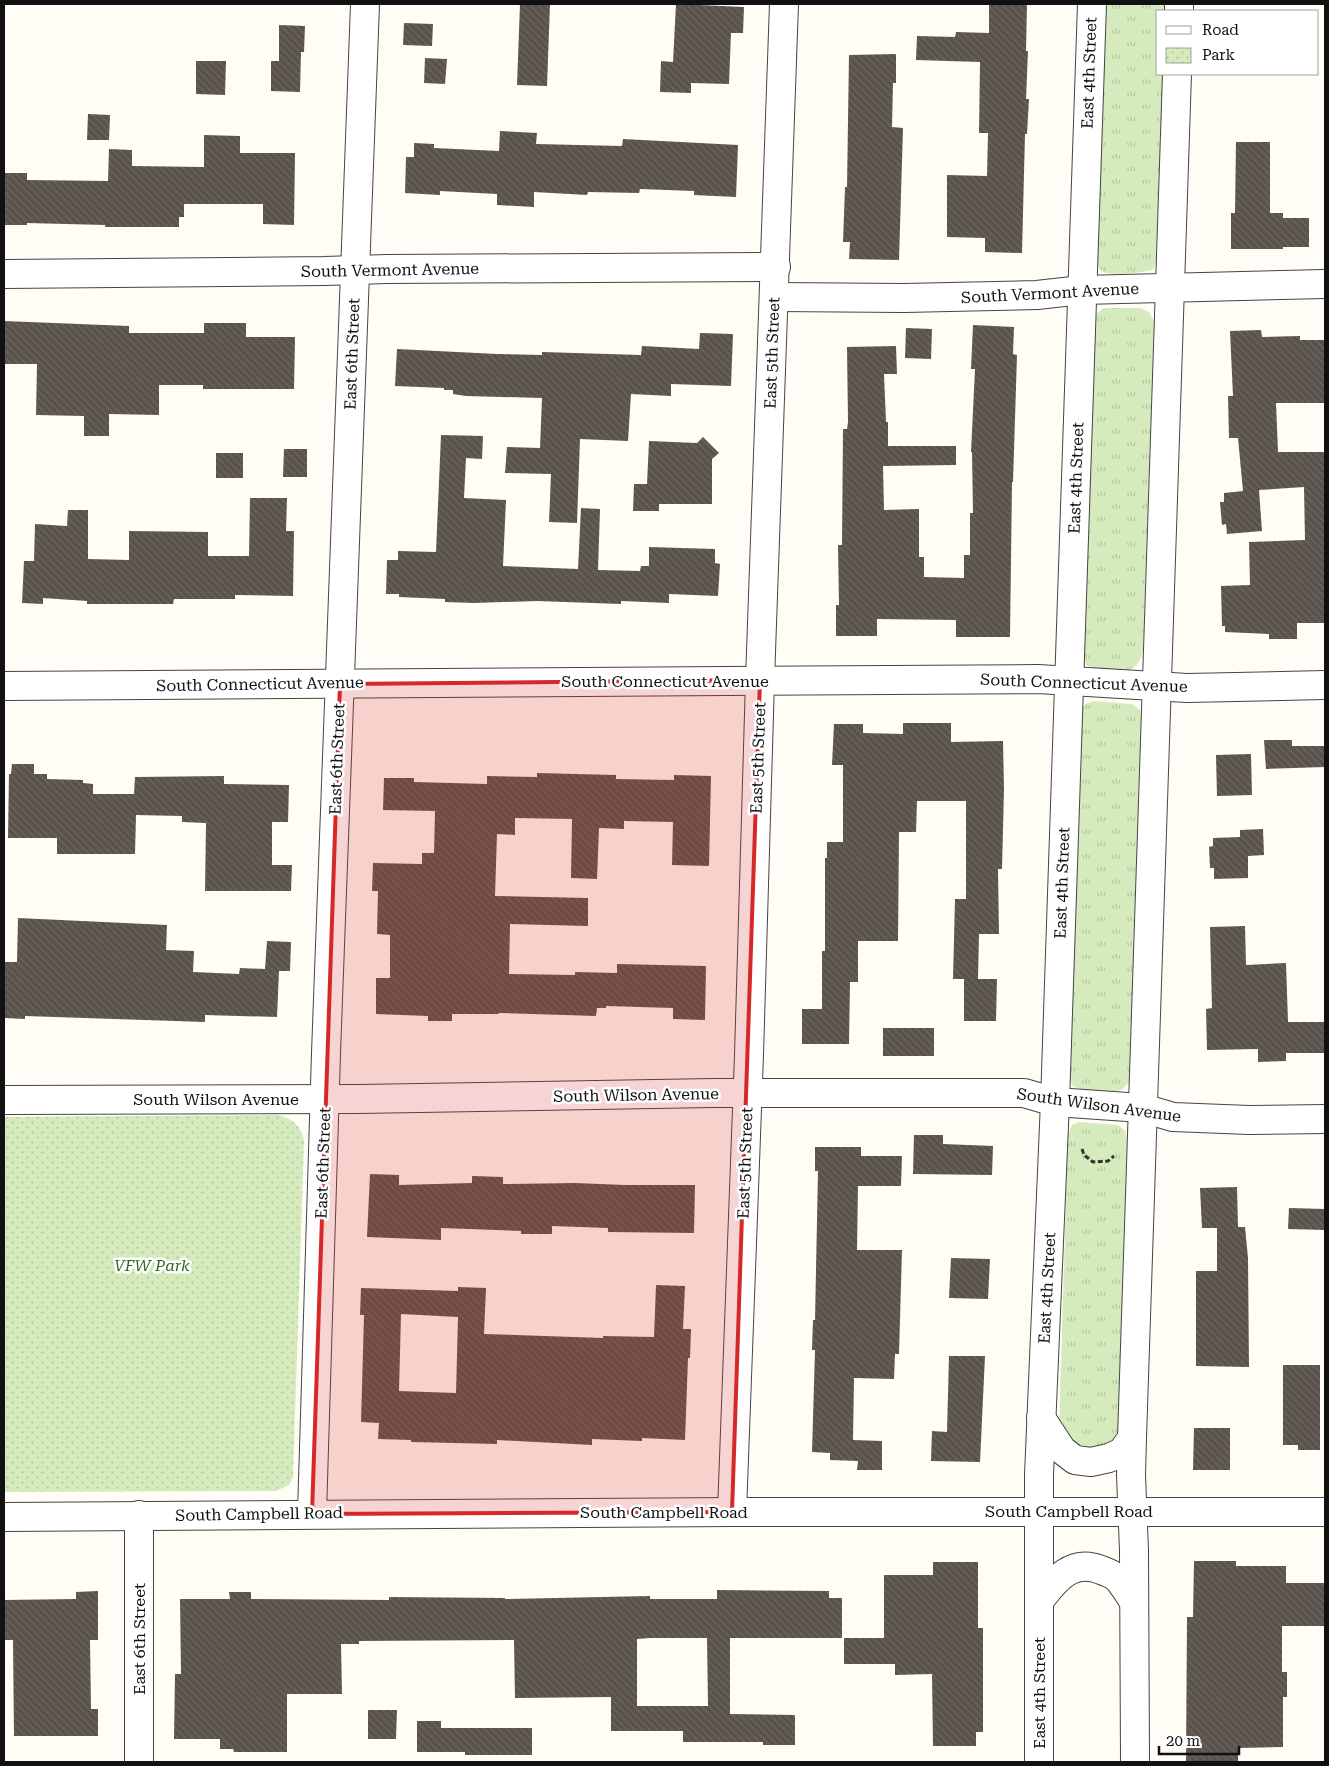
<svg xmlns="http://www.w3.org/2000/svg" width="1329" height="1766" viewBox="0 0 1329 1766" font-family="'Roboto Serif',serif">
<defs>
<pattern id="grass-tufts" width="24" height="20" patternUnits="userSpaceOnUse" patternTransform="scale(1.25)"><rect width="24" height="20" fill="#d5ebbd"/><path d="M3 7l-1-3M5 7V3M7 7l1-3M15 17l-1-3M17 17v-4M19 17l1-3" fill="none" stroke="#b6c8a1"/></pattern>
<pattern id="park-dots" width="8" height="8" patternUnits="userSpaceOnUse" patternTransform="scale(1.25)"><rect width="8" height="8" fill="#d5ebbd"/><path d="M2 2h.1M6 6h.1" fill="none" stroke="#b6c8a1" stroke-width="1.8" stroke-linecap="round"/></pattern>
<pattern id="building-back-hatch" width="6" height="6" patternUnits="userSpaceOnUse" patternTransform="scale(1.25)"><rect width="6" height="6" fill="#5a524d"/><path d="M-1 5l2 2M0 0l6 6M5-1l2 2" fill="none" stroke="#6d6662"/></pattern>
</defs>
<rect width="100%" height="100%" fill="#fffdf5"/>
<g fill="url(#grass-tufts)">
<path d="M 1104,4 L 1165,4 L 1165,11 L 1158,11 L 1158,74 L 1163,74 L 1156,261 L 1154,269 C 1145,273 1116,275 1106,273 C 1100,271 1098,266 1096,261 Z"/>
<path d="M 1104,308 L 1140,308 L 1149,312 L 1154,321 L 1143,651 C 1141,659 1138,666 1129,670 L 1093,668 L 1086,665 L 1083,656 L 1094,322 L 1097,313 Z"/>
<path d="M 1093,701 L 1132,704 L 1140,710 L 1141,720 L 1129,1082 C 1126,1085 1124,1089 1120,1090 C 1111,1095 1082,1091 1073,1086 L 1069,1078 L 1081,710 L 1086,704 Z"/>
<path d="M 1079,1122 L 1118,1125 L 1125,1131 L 1127,1140 L 1118,1428 C 1112,1449 1102,1446 1083,1450 L 1059,1431 L 1068,1134 L 1072,1125 Z"/>
</g>
<path fill="url(#park-dots)" d="M 279,1115 C 294,1120 300,1125 304,1140 L 293,1477 L 289,1485 L 276,1491 L 4,1492 L 4,1117 Z"/>
<g fill="url(#building-back-hatch)" fill-rule="evenodd">
<path d="M 520,4 L 550,4 L 547,86 L 517,85 Z"/>
<path d="M 676,4 L 744,7 L 743,33 L 731,33 L 729,84 L 691,83 L 691,93 L 660,92 L 661,61 L 673,62 Z"/>
<path d="M 989,4 L 1027,4 L 1026,51 L 1028,51 L 1026,99 L 1029,99 L 1027,134 L 1025,134 L 1022,253 L 985,252 L 985,238 L 947,237 L 947,175 L 987,176 L 988,133 L 979,133 L 980,62 L 916,60 L 917,36 L 955,37 L 956,32 L 989,33 Z"/>
<path d="M 404,23 L 433,24 L 432,46 L 403,45 Z"/>
<path d="M 279,25 L 305,26 L 304,52 L 301,52 L 300,92 L 271,91 L 271,61 L 279,61 Z"/>
<path d="M 896,54 L 896,83 L 893,83 L 892,127 L 903,128 L 899,260 L 849,259 L 850,242 L 843,242 L 845,187 L 847,187 L 849,55 Z"/>
<path d="M 425,58 L 447,59 L 445,84 L 424,83 Z"/>
<path d="M 196,61 L 226,61 L 225,95 L 196,94 Z"/>
<path d="M 88,114 L 110,115 L 109,140 L 87,140 Z"/>
<path d="M 500,131 L 537,133 L 536,144 L 622,146 L 623,139 L 738,145 L 736,197 L 694,195 L 694,191 L 640,189 L 639,193 L 588,192 L 587,195 L 534,192 L 534,207 L 497,205 L 497,194 L 440,191 L 440,195 L 405,193 L 406,157 L 414,157 L 414,143 L 434,144 L 434,148 L 499,151 Z"/>
<path d="M 204,135 L 240,136 L 240,153 L 295,153 L 294,225 L 263,224 L 263,204 L 184,204 L 184,217 L 179,217 L 179,227 L 105,227 L 105,225 L 27,223 L 27,225 L 4,225 L 4,173 L 27,173 L 27,180 L 108,181 L 109,149 L 132,150 L 132,166 L 204,167 Z"/>
<path d="M 1236,142 L 1270,142 L 1270,213 L 1283,213 L 1283,218 L 1309,218 L 1309,247 L 1283,247 L 1283,249 L 1231,249 L 1231,213 L 1235,213 Z"/>
<path d="M 4,321 L 129,326 L 129,333 L 204,333 L 204,323 L 246,323 L 246,337 L 295,337 L 294,389 L 203,389 L 203,385 L 159,385 L 159,415 L 109,414 L 109,436 L 84,436 L 84,416 L 36,415 L 37,364 L 4,364 Z"/>
<path d="M 973,325 L 1014,327 L 1013,354 L 1017,355 L 1013,482 L 1012,482 L 1010,637 L 956,637 L 956,620 L 877,619 L 877,636 L 836,636 L 836,605 L 839,605 L 838,545 L 842,545 L 843,429 L 847,429 L 848,422 L 847,347 L 896,346 L 897,374 L 884,374 L 886,422 L 888,422 L 888,446 L 956,446 L 956,465 L 883,466 L 884,510 L 919,509 L 919,557 L 924,557 L 924,577 L 964,578 L 964,555 L 970,555 L 970,513 L 973,513 L 972,452 L 971,452 L 975,369 L 971,369 Z"/>
<path d="M 906,328 L 932,329 L 931,359 L 905,358 Z"/>
<path d="M 1261,330 L 1262,337 L 1300,336 L 1300,340 L 1325,340 L 1325,403 L 1276,403 L 1278,452 L 1325,452 L 1325,623 L 1297,623 L 1297,639 L 1269,639 L 1269,634 L 1225,632 L 1225,626 L 1222,626 L 1221,586 L 1250,585 L 1249,542 L 1305,540 L 1304,487 L 1259,490 L 1262,531 L 1227,534 L 1226,524 L 1222,525 L 1220,502 L 1224,502 L 1224,493 L 1243,491 L 1238,438 L 1229,438 L 1228,396 L 1233,396 L 1230,331 Z"/>
<path d="M 700,333 L 733,334 L 731,386 L 671,384 L 671,396 L 631,394 L 628,441 L 580,439 L 577,523 L 549,522 L 551,474 L 505,473 L 507,447 L 540,448 L 542,398 L 466,396 L 453,394 L 453,390 L 444,390 L 444,388 L 395,386 L 397,349 L 497,354 L 542,355 L 542,352 L 641,355 L 642,346 L 699,349 Z"/>
<path d="M 441,435 L 483,436 L 482,459 L 466,458 L 464,498 L 506,500 L 503,566 L 578,569 L 581,508 L 600,509 L 598,570 L 640,571 L 641,566 L 649,566 L 649,547 L 715,549 L 715,563 L 720,564 L 718,596 L 669,594 L 669,603 L 621,601 L 621,604 L 537,601 L 474,603 L 445,602 L 445,599 L 399,597 L 399,594 L 386,594 L 387,560 L 398,560 L 398,551 L 436,552 Z"/>
<path d="M 703,437 L 719,453 L 712,459 L 712,504 L 659,504 L 659,511 L 633,511 L 634,484 L 647,484 L 649,441 L 697,443 Z"/>
<path d="M 284,449 L 307,449 L 307,477 L 283,477 Z"/>
<rect x="216" y="453" width="27" height="25"/>
<path d="M 250,498 L 287,498 L 286,531 L 294,531 L 293,596 L 235,595 L 235,599 L 174,599 L 173,604 L 87,604 L 87,601 L 43,598 L 43,604 L 22,603 L 24,561 L 34,561 L 35,524 L 67,526 L 68,510 L 88,510 L 88,559 L 129,560 L 129,531 L 208,532 L 208,556 L 249,556 Z"/>
<path d="M 903,723 L 951,723 L 951,742 L 1003,741 L 1004,789 L 1002,869 L 998,869 L 999,934 L 979,934 L 978,979 L 997,979 L 996,1021 L 964,1021 L 964,979 L 953,979 L 955,899 L 966,899 L 966,801 L 917,801 L 916,832 L 899,832 L 898,941 L 858,941 L 858,982 L 850,982 L 849,1044 L 802,1044 L 802,1009 L 822,1009 L 822,951 L 825,951 L 825,858 L 827,858 L 827,842 L 843,842 L 843,765 L 832,765 L 834,724 L 863,724 L 863,733 L 903,734 Z"/>
<path d="M 1264,740 L 1292,740 L 1292,746 L 1325,746 L 1325,767 L 1266,769 Z"/>
<path d="M 1251,754 L 1252,795 L 1217,796 L 1216,755 Z"/>
<path d="M 12,764 L 34,764 L 34,774 L 47,774 L 47,779 L 83,780 L 83,783 L 93,784 L 93,794 L 134,794 L 135,777 L 224,776 L 224,784 L 289,785 L 288,822 L 272,822 L 272,865 L 292,865 L 291,891 L 205,891 L 206,823 L 182,822 L 182,816 L 136,815 L 135,854 L 57,854 L 57,838 L 8,838 L 9,774 L 11,774 Z"/>
<path d="M 537,773 L 616,775 L 616,779 L 674,780 L 674,775 L 711,776 L 709,866 L 672,865 L 673,822 L 624,821 L 624,829 L 599,828 L 597,879 L 571,878 L 572,819 L 515,818 L 515,835 L 497,834 L 495,896 L 588,898 L 588,926 L 510,924 L 509,974 L 575,975 L 575,972 L 617,973 L 617,964 L 706,966 L 705,1020 L 673,1019 L 673,1008 L 606,1006 L 606,1008 L 597,1008 L 596,1016 L 499,1013 L 498,1014 L 452,1014 L 452,1021 L 428,1021 L 428,1016 L 376,1014 L 376,978 L 390,978 L 390,935 L 377,934 L 378,891 L 372,891 L 373,863 L 422,864 L 422,853 L 434,853 L 435,811 L 383,810 L 384,778 L 414,778 L 414,782 L 487,784 L 487,776 L 537,777 Z"/>
<path d="M 1263,829 L 1264,855 L 1248,856 L 1248,878 L 1214,879 L 1214,868 L 1210,868 L 1209,847 L 1213,846 L 1213,838 L 1240,837 L 1240,830 Z"/>
<path d="M 18,918 L 167,925 L 166,950 L 194,951 L 193,972 L 239,974 L 240,968 L 265,969 L 267,941 L 291,942 L 290,971 L 279,971 L 277,1017 L 205,1015 L 205,1022 L 25,1016 L 25,1019 L 4,1018 L 4,962 L 17,962 Z"/>
<path d="M 1245,926 L 1246,965 L 1286,963 L 1288,1022 L 1325,1022 L 1325,1053 L 1286,1053 L 1286,1061 L 1258,1062 L 1258,1049 L 1207,1050 L 1206,1009 L 1212,1008 L 1210,927 Z"/>
<rect x="883" y="1028" width="51" height="28"/>
<path d="M 914,1135 L 943,1135 L 943,1144 L 993,1146 L 992,1175 L 913,1174 Z"/>
<path d="M 815,1147 L 861,1147 L 861,1156 L 902,1156 L 901,1186 L 858,1186 L 857,1250 L 902,1250 L 899,1354 L 895,1354 L 894,1379 L 854,1378 L 853,1440 L 882,1441 L 882,1470 L 857,1470 L 858,1461 L 830,1460 L 830,1453 L 812,1452 L 815,1350 L 812,1350 L 813,1320 L 815,1320 L 818,1171 L 815,1171 Z"/>
<path d="M 370,1174 L 399,1175 L 399,1185 L 472,1183 L 472,1176 L 503,1177 L 503,1184 L 575,1183 L 625,1185 L 695,1185 L 694,1233 L 608,1232 L 608,1228 L 552,1226 L 552,1234 L 521,1234 L 521,1231 L 441,1228 L 441,1240 L 367,1237 Z"/>
<path d="M 1237,1187 L 1238,1227 L 1245,1227 L 1248,1258 L 1249,1367 L 1196,1366 L 1196,1271 L 1217,1271 L 1217,1228 L 1202,1228 L 1200,1188 Z"/>
<path d="M 1289,1208 L 1325,1209 L 1325,1230 L 1288,1229 Z"/>
<path d="M 951,1258 L 990,1259 L 988,1299 L 949,1298 Z"/>
<path d="M 656,1285 L 685,1286 L 683,1329 L 691,1329 L 690,1358 L 688,1358 L 685,1440 L 642,1438 L 642,1441 L 592,1439 L 592,1445 L 497,1440 L 497,1444 L 411,1442 L 411,1440 L 378,1439 L 379,1423 L 361,1422 L 364,1315 L 360,1315 L 361,1288 L 458,1291 L 458,1287 L 486,1288 L 484,1334 L 603,1338 L 603,1336 L 654,1337 ZM 401,1314 L 458,1317 L 456,1393 L 399,1391 Z"/>
<path d="M 949,1356 L 985,1356 L 980,1462 L 931,1461 L 932,1431 L 947,1432 Z"/>
<path d="M 1283,1365 L 1320,1365 L 1320,1450 L 1298,1450 L 1298,1445 L 1283,1445 Z"/>
<path d="M 1194,1428 L 1230,1428 L 1230,1470 L 1193,1470 Z"/>
<path d="M 1194,1561 L 1236,1561 L 1236,1566 L 1286,1566 L 1286,1583 L 1325,1583 L 1325,1626 L 1282,1626 L 1282,1672 L 1287,1672 L 1287,1697 L 1283,1697 L 1283,1747 L 1238,1748 L 1238,1762 L 1186,1762 L 1187,1617 L 1193,1617 Z"/>
<path d="M 933,1562 L 978,1562 L 978,1628 L 983,1628 L 983,1732 L 976,1732 L 976,1746 L 933,1746 L 932,1674 L 895,1675 L 895,1664 L 844,1664 L 844,1638 L 884,1638 L 884,1575 L 933,1575 Z"/>
<path d="M 717,1590 L 829,1591 L 829,1598 L 842,1598 L 842,1638 L 730,1638 L 730,1714 L 795,1715 L 795,1745 L 763,1745 L 763,1742 L 683,1742 L 683,1731 L 611,1731 L 611,1697 L 515,1698 L 514,1640 L 359,1641 L 359,1644 L 341,1644 L 342,1694 L 287,1694 L 287,1752 L 234,1752 L 233,1749 L 220,1749 L 220,1739 L 174,1739 L 175,1674 L 181,1674 L 180,1599 L 230,1599 L 229,1592 L 251,1592 L 251,1599 L 389,1600 L 389,1597 L 505,1598 L 505,1599 L 650,1596 L 650,1599 L 717,1599 ZM 650,1638 L 707,1638 L 708,1706 L 637,1706 L 637,1639 Z"/>
<path d="M 98,1591 L 98,1640 L 90,1640 L 91,1709 L 98,1709 L 98,1736 L 14,1736 L 13,1640 L 4,1640 L 4,1600 L 76,1599 L 76,1592 Z"/>
<path d="M 368,1710 L 397,1710 L 396,1739 L 368,1739 Z"/>
<path d="M 417,1721 L 441,1721 L 441,1728 L 532,1728 L 532,1755 L 465,1755 L 465,1752 L 417,1752 Z"/>
</g>
<g fill="none" stroke-linecap="round" stroke-linejoin="round">
<defs>
<g id="minor">
<path d="M 1179,11 L 1179,4"/>
<path d="M 4,274 L 324,271 L 387,269 L 776,267"/>
<path d="M 775,297 L 904,298 L 1037,295 L 1082,290 L 1325,284"/>
<path d="M 4,686 L 1038,679 L 1187,688 L 1325,685"/>
<path d="M 4,1100 L 359,1099 L 713,1093 L 1024,1093 L 1055,1102 L 1142,1108 L 1173,1117 L 1249,1120 L 1325,1119"/>
<path d="M 1041,1418 L 1062,1450 L 1075,1460 L 1091,1462 L 1109,1458 L 1122,1452 L 1132,1438"/>
<path d="M 732,1512 L 749,1055 L 760,680 L 784,4"/>
<path d="M 312,1514 L 326,1053 L 365,4"/>
<path d="M 139,1515 L 139,1762"/>
<path d="M 4,1517 L 732,1512 L 1325,1512"/>
<path d="M 1040,1600 C 1055,1580 1072,1558 1101,1570 C 1107,1572 1114,1575 1118,1579 C 1124,1586 1129,1594 1134,1602"/>
<path d="M 1039,1762 L 1039,1475 L 1055,1102 L 1092,4"/>
<path d="M 1135,1762 L 1134,1551 L 1131,1475 L 1132,1438 L 1177,74"/>
</g>
</defs>
<use href="#minor" stroke="#444" stroke-width="30"/>
<path stroke="#333" stroke-width="3" stroke-dasharray="5 2.5" stroke-linecap="butt" d="M 1082,1149 L 1084,1155 L 1093,1162 L 1108,1161 L 1114,1156"/>
<use href="#minor" stroke="#fff" stroke-width="28"/>
</g>
<path fill="#d62828" fill-opacity="0.2" stroke="#d62828" stroke-width="4" stroke-linejoin="round" d="M 760,680 L 732,1512 L 312,1514 L 340,684 Z"/>
<g text-anchor="middle" dominant-baseline="central" stroke-width="5" stroke-linejoin="round" paint-order="stroke">
<g font-size="16" fill="#111" stroke="#fff">
<text transform="translate(1089 73) rotate(-88)">East 4th Street</text>
<text transform="translate(390 270) rotate(-1)">South Vermont Avenue</text>
<text transform="translate(1050 293) rotate(-3)">South Vermont Avenue</text>
<text transform="translate(772 353) rotate(-88)">East 5th Street</text>
<text transform="translate(352 354) rotate(-88)">East 6th Street</text>
<text transform="translate(1076 478) rotate(-88)">East 4th Street</text>
<text x="665" y="681">South Connecticut Avenue</text>
<text transform="translate(1084 683) rotate(2)">South Connecticut Avenue</text>
<text transform="translate(260 684) rotate(-1)">South Connecticut Avenue</text>
<text transform="translate(758 758) rotate(-88)">East 5th Street</text>
<text transform="translate(337 759) rotate(-88)">East 6th Street</text>
<text transform="translate(1062 883) rotate(-88)">East 4th Street</text>
<text transform="translate(636 1095) rotate(-1)">South Wilson Avenue</text>
<text x="216" y="1099">South Wilson Avenue</text>
<text transform="translate(1099 1105) rotate(8)">South Wilson Avenue</text>
<text transform="translate(323 1163) rotate(-88)">East 6th Street</text>
<text transform="translate(745 1163) rotate(-88)">East 5th Street</text>
<text transform="translate(1047 1288) rotate(-87)">East 4th Street</text>
<text x="1069" y="1511">South Campbell Road</text>
<text x="664" y="1512">South Campbell Road</text>
<text transform="translate(259 1514) rotate(-1)">South Campbell Road</text>
<text transform="translate(139 1639) rotate(-90)">East 6th Street</text>
<text transform="translate(1039 1693) rotate(-90)">East 4th Street</text>
</g>
<g font-size="16" font-style="italic" fill="#2f6b1f" stroke="#fff">
<text x="152" y="1265">VFW Park</text>
</g>
</g>
<rect width="1329" height="1766" fill="none" stroke="#111111" stroke-width="10"/>
<rect x="1156" y="10" width="162" height="65" fill="#ffffff" stroke="#a0a0a0"/>
<rect x="1166" y="26" width="25" height="8" fill="#ffffff" stroke="#a0a0a0"/>
<text x="1202" y="35" font-size="15" fill="#111111">Road</text>
<rect x="1166" y="48" width="25" height="15" fill="url(#park-dots)" stroke="#a0a0a0"/>
<text x="1202" y="60" font-size="15" fill="#111111">Park</text>
<path d="M1159 1746v8h80v-8" fill="none" stroke="#111111" stroke-width="2.5"/>
<text x="1166" y="1746" font-size="15" fill="#111111" stroke="#ffffff" stroke-width="4" paint-order="stroke">20 m</text>
</svg>
